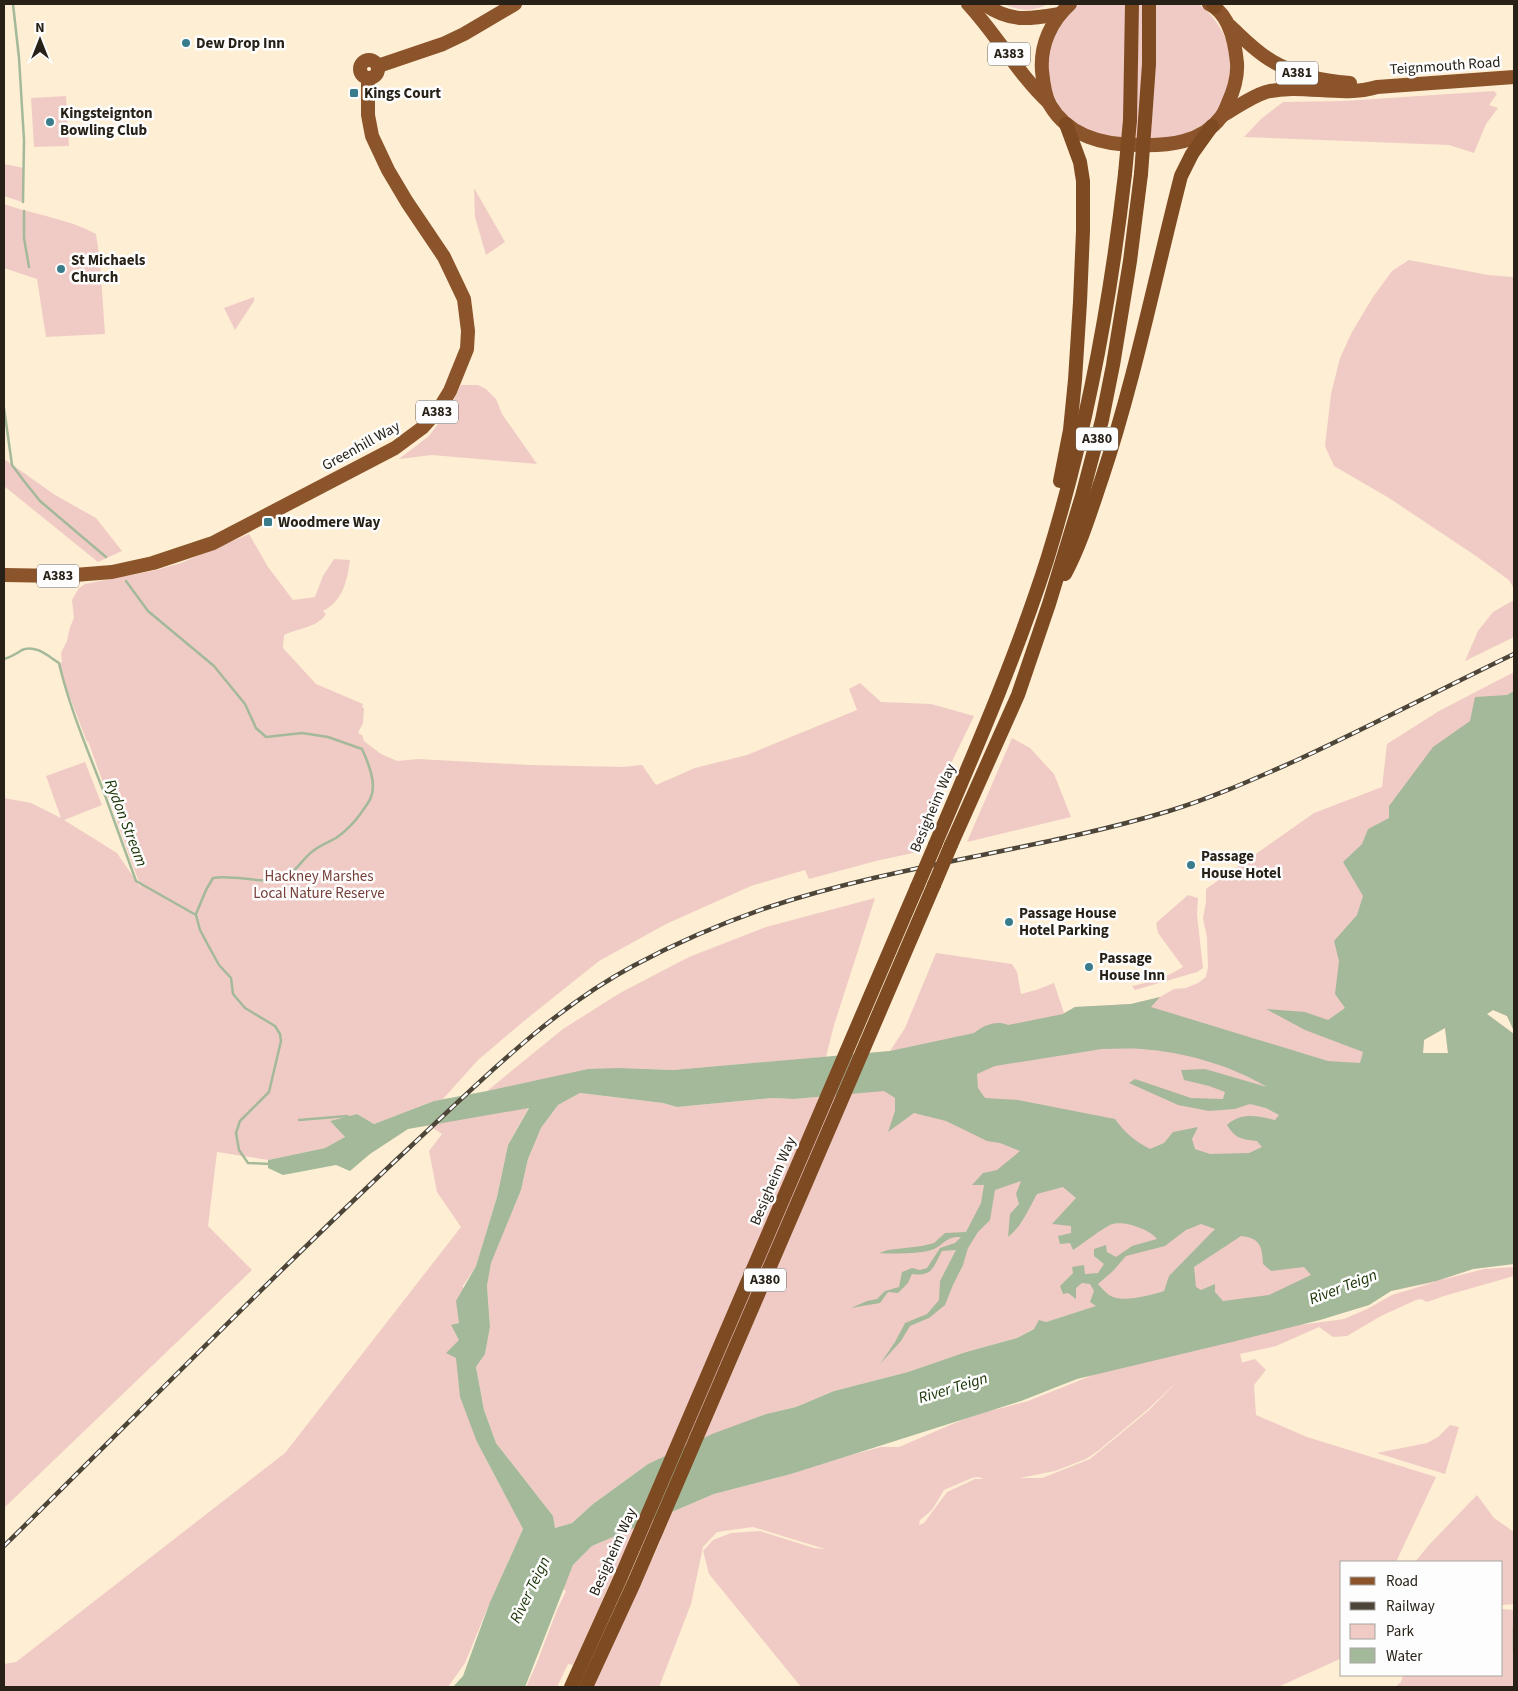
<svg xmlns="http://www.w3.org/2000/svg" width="1518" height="1691" viewBox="0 0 1518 1691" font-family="'Source Sans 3',sans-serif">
<rect width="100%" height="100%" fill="#feeed3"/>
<g fill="#f0cbc5" fill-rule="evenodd">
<path d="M 1003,4 L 1048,4 C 1032,13 1019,10 1003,4 Z"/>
<path d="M 1080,4 L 1198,4 L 1200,5 C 1218,20 1230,39 1230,63 C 1231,95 1219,120 1189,132 C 1183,135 1177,138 1171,139 C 1162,140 1151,139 1141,139 C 1115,140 1087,136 1067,116 C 1055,105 1051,88 1048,72 C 1043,46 1060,18 1080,4 Z"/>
<path d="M 1494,91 L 1497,94 L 1489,105 L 1498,108 L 1486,124 L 1474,153 L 1449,145 L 1244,137 L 1261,119 L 1283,102 L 1344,101 Z"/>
<path d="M 66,96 L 69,146 L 34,147 L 31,98 Z"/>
<path d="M 4,164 L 24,168 L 22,202 L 4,196 Z"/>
<path d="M 474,188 L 505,242 L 486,255 L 475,217 Z"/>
<path d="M 4,204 C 34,215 67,218 96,234 L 100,261 L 105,334 L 46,337 L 37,279 L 4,268 Z"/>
<path d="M 1409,260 L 1488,275 L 1514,277 L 1514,589 L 1509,580 L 1473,554 L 1389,498 L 1334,466 L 1325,446 L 1331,394 L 1340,358 L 1352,332 L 1373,297 L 1392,271 Z"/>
<path d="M 254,297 L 254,301 L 235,330 L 224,308 Z"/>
<path d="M 461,385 L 478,385 L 486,389 L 496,399 L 502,414 L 537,464 L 432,455 L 399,459 L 429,436 L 449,409 Z"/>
<path d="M 4,459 L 55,495 L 96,518 L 122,551 L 98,562 L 4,486 Z"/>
<path d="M 249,534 L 268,567 L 293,600 L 315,597 L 323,576 L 334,559 L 350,560 C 347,581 343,601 323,611 L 326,614 C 317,628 298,628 284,635 L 283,648 L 316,684 L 363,704 L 362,707 L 364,708 L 363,723 L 358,733 L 362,735 L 364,741 L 381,754 L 397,761 L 418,759 L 531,765 L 623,767 L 642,765 L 656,785 L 695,768 L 747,755 L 857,710 L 849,689 L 860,683 L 881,702 L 931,704 L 974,716 L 941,784 L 917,852 L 876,861 L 809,879 L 805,870 L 751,886 L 666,924 L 599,961 L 524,1021 L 478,1060 L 443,1099 L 434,1101 L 374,1124 L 357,1114 L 330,1121 L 345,1137 L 325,1148 L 268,1160 L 217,1152 L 208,1226 L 252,1270 L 4,1508 L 4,798 L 31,803 L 61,818 L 46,776 L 85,762 L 102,805 L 64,820 L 117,853 L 141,888 L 88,741 L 87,742 L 58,666 L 62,662 L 61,653 L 67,641 L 70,627 L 74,618 L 72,600 L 79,588 L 85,584 L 156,570 L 181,563 Z"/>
<path d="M 1514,600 L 1514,637 L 1465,661 L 1478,631 L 1493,612 Z"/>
<path d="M 1514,672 L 1514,1031 L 1507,1016 L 1493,1010 L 1487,1014 L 1514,1034 L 1514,1210 L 1227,1315 L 1078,1312 L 1046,1322 L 1017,1338 L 966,1352 L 908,1372 L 834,1391 L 796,1407 L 766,1414 L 648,1464 L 593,1504 L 572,1523 L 555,1528 L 553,1516 L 496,1443 L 484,1410 L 476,1367 L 485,1354 L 490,1327 L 487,1286 L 491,1262 L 521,1190 L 528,1159 L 541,1128 L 558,1105 L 580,1093 L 663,1103 L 677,1107 L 772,1098 L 794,1099 L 836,1095 L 852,1055 L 890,1051 L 905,1028 L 936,953 L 1012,964 L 1017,972 L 1021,994 L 1036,990 L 1054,983 L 1064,1013 L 1075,1007 L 1131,1004 L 1160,997 L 1174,989 L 1186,988 L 1198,983 L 1206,977 L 1208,967 L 1207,938 L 1203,918 L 1206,902 L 1206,889 L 1314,813 L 1382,787 L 1387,744 L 1439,711 ZM 1445,1028 L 1448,1053 L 1423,1053 L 1424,1040 Z"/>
<path d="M 1012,738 L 1030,748 L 1054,774 L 1071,817 L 967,842 Z"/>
<path d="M 1188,895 L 1198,898 L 1197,915 L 1203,968 L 1197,972 L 1135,990 L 1132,986 C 1151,982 1167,977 1183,967 L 1158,933 L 1156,923 Z"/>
<path d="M 875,898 L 834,1025 L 826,1057 L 673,1070 L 620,1068 L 487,1091 L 563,1029 L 620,993 L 689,957 L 766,927 Z"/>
<path d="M 529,1107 L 508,1145 L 497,1197 L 476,1266 L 463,1286 L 477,1442 L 523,1529 L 490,1602 L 465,1663 L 448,1687 L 4,1687 L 4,1664 L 16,1662 L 285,1453 L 461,1227 L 437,1192 L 429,1151 L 442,1134 L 428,1125 Z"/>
<path d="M 1514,1264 L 1473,1269 L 1441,1280 L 1484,1269 L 1514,1267 L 1514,1276 L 1444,1296 L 1427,1302 L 1421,1299 L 1416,1300 L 1381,1316 L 1347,1336 L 1333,1337 L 1319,1327 L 1276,1346 L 1240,1354 L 1242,1362 L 1240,1363 L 1255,1359 L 1266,1370 L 1254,1385 L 1256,1415 L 1307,1437 L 1436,1477 L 1396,1562 L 1342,1562 L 1342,1658 L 1278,1687 L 801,1687 L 709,1574 L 703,1551 L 713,1540 L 731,1533 L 760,1531 L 814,1548 L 825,1549 L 753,1527 L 717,1532 L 703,1547 L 691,1604 L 659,1687 L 592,1687 L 661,1540 L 621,1559 L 573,1665 L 568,1664 L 557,1687 L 526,1687 L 536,1665 L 557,1610 L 566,1591 L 563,1589 L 573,1565 L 592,1546 L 714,1494 L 791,1474 L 843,1457 L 881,1447 L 899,1447 L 985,1410 L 998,1409 L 1028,1401 L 1093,1375 L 1425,1273 ZM 1435,1282 L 1392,1295 L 1367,1309 L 1344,1319 L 1300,1325 L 1369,1305 L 1391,1291 ZM 1179,1380 L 1148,1411 L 1090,1459 L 1042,1478 L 1020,1478 L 1055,1471 L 1086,1459 L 1099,1450 L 1146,1411 ZM 978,1477 L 984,1479 L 975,1479 L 947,1492 L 924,1523 L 919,1525 L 920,1520 L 932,1510 L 944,1490 L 972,1478 Z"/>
<path d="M 1450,1425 L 1459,1427 L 1445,1474 L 1377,1453 L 1427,1443 L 1438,1437 Z"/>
<path d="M 1477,1495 L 1494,1518 L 1514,1532 L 1514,1604 L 1502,1605 L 1502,1562 L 1415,1562 L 1428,1546 Z"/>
<path d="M 1502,1609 L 1514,1610 L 1514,1687 L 1395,1687 L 1401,1682 L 1403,1675 L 1502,1675 Z"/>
</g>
<path fill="#a4b99a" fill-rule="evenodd" d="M 1514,691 L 1514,1031 L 1507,1016 L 1493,1010 L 1487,1014 L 1514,1034 L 1514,1264 L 1473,1269 L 1436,1281 L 1391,1291 L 1369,1305 L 1320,1320 L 1232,1342 L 1077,1379 L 1021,1401 L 980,1414 L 791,1474 L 714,1494 L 592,1546 L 573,1565 L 525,1687 L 453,1687 L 463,1676 L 490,1602 L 523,1529 L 477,1442 L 460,1397 L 456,1358 L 446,1353 L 459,1340 L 451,1325 L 459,1323 L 456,1301 L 476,1266 L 497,1197 L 508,1145 L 529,1108 L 408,1129 L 370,1154 L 350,1171 L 336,1165 L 283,1175 L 268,1168 L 268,1160 L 325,1148 L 345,1137 L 330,1121 L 357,1114 L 374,1124 L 434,1101 L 487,1091 L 588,1069 L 620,1068 L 673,1070 L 890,1051 L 974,1033 C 984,1025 996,1020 1008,1025 L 1063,1014 L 1075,1007 L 1131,1004 L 1160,997 L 1151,1007 L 1328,1061 L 1360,1063 L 1363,1052 L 1305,1030 L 1266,1009 L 1305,1012 L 1328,1020 L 1345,1008 L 1335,994 L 1339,961 L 1334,941 L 1357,915 L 1363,896 L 1343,862 L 1362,844 L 1368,829 L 1389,818 L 1389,806 L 1433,747 L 1470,721 L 1475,697 L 1507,695 ZM 1445,1028 L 1448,1053 L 1423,1053 L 1424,1040 ZM 1102,1049 C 1115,1049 1128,1048 1141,1049 C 1184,1052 1230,1065 1267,1087 L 1205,1069 L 1181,1070 L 1184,1080 L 1209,1086 L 1225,1092 L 1223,1099 L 1191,1098 L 1135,1079 L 1129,1083 L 1178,1105 L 1209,1111 L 1235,1109 L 1250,1104 L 1266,1108 L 1279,1115 L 1275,1120 C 1257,1116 1241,1112 1227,1125 C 1236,1139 1241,1139 1257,1141 L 1262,1147 L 1249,1153 L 1210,1154 L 1195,1149 L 1192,1139 L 1198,1127 L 1173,1132 L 1164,1143 L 1150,1149 C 1135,1141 1125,1133 1115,1119 L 1018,1100 L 985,1098 L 978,1088 L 977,1074 L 995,1066 ZM 884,1091 L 895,1098 L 895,1111 L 888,1132 L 914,1113 L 946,1121 L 987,1141 L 1000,1143 L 1020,1151 L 997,1170 L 983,1173 L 972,1185 L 984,1185 L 981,1203 L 966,1232 L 945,1233 L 934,1243 L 922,1246 L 888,1250 L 879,1253 C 892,1254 923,1254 934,1249 C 946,1243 945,1237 961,1237 L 955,1243 L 940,1248 L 927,1268 L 920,1270 L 912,1268 L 902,1272 L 899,1287 L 885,1291 L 877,1299 L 867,1301 L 851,1308 L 880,1303 L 888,1292 L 898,1293 L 908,1283 L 912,1274 C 933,1277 933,1267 942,1251 L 956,1250 L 940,1281 L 939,1300 L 927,1314 L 905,1323 L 895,1342 L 880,1364 L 901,1341 L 910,1326 L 929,1318 L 945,1305 L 953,1285 L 963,1265 L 968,1248 L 978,1232 L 990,1220 L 995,1190 L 1021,1181 L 1016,1194 L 1019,1204 L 1010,1214 L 1008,1237 C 1022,1226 1028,1210 1037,1194 L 1063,1187 L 1076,1198 L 1052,1224 L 1071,1226 L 1071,1233 L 1058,1236 L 1060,1244 L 1070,1243 L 1073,1250 C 1085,1242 1097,1232 1110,1225 C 1121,1219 1150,1229 1157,1239 L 1132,1246 L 1116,1257 L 1107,1252 L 1106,1245 L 1094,1249 L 1094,1256 L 1104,1264 L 1098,1273 L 1085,1274 L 1084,1265 L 1072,1267 L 1073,1273 L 1060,1286 L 1063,1294 L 1068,1293 L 1076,1299 L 1076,1288 L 1082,1283 L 1090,1284 L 1094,1291 L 1090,1302 L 1096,1306 L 1046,1322 L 1039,1320 L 1034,1329 L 1017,1338 L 966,1352 L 908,1372 L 834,1391 L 796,1407 L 766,1414 L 712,1434 L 648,1464 L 593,1504 L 572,1523 L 555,1528 L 553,1516 L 496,1443 L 484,1410 L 476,1367 L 485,1354 L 490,1327 L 487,1286 L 491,1263 L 521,1190 L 528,1159 L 541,1128 L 558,1105 L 580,1093 L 663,1103 L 677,1107 L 772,1098 L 794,1099 ZM 1201,1224 L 1215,1229 L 1169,1276 L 1164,1291 C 1152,1295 1125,1302 1113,1297 C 1107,1295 1102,1288 1098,1284 L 1113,1271 L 1126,1256 L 1165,1246 L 1186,1230 ZM 1241,1236 C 1260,1238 1262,1246 1263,1264 L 1271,1271 L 1304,1267 L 1311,1275 L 1269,1295 L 1223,1301 L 1215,1292 L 1215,1284 L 1201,1290 L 1196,1287 L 1194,1267 Z"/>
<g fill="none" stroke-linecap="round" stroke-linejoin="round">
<g stroke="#a4b99a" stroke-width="2.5">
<path d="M 13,4 L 19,58 L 24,140 L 23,202"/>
<path d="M 24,211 L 24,238 L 29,267"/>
<path d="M 4,408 L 12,465 L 24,481 L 40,501 L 106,557"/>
<path d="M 126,581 L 148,611 L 214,666 L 245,704 L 256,728 L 266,737 L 302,733 L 328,737 L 362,749 C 368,762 377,783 371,797 C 369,803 364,808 361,813 C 354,823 346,831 336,838 C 329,842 320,845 313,851 C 302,859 295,874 282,878 C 263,885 235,874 213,878 L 206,890 L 196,914"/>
<path d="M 4,659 C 11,657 16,654 22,650 C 35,644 48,656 59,663 C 70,710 89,753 106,798 C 116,825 126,853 136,881 L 196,915 L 200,930 L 208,945 L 219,965 L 231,978 L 233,994 L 245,1008 L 275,1026 L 280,1034 L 281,1041 L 269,1092 L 240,1121 L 236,1133 L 239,1150 L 248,1163 L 271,1164"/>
<path d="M 299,1120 L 347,1116 L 349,1118"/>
<path d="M 1514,1627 L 1514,1651"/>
</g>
<g stroke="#8b542b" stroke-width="14">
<path d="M 968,4 C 997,35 1018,74 1049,103"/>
<path d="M 984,4 C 1011,23 1030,19 1060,14"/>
<path d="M 1070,4 C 1051,21 1040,45 1042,71 C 1043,81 1045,96 1050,105 C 1068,136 1104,145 1138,145 C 1168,146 1202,143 1221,117 C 1224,113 1226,108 1228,103 C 1234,90 1238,78 1237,63 C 1235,42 1230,14 1209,4"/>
<path d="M 1230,26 C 1243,38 1256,52 1272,61 C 1296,75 1322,81 1350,83"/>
<circle cx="369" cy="69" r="9"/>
<path d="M 378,66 L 443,44 L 464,34 L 515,4"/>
<path d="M 1222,116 C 1236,108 1250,97 1266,92 C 1302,83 1341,98 1377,87 L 1514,77"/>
<path d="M 4,575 L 62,576 L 112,572 L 153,563 L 213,543 L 395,448 L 422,428 L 439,409 L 450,391 L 467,349 L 468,331 L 464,299 L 444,257 L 407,202 L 388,170 L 372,136 L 368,115 L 368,78"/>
</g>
<g stroke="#7e4a22" stroke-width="14">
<path d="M 1213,4 L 1215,7"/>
<path d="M 1130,120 L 1132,4"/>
<path d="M 1145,120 L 1149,64 L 1149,4"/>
<path d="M 1060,481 L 1070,430 L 1075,380 L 1080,302 L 1083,231 L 1083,181 L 1080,162 L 1066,124"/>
<path d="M 1065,574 C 1081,544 1091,510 1102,478 C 1135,379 1155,277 1181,176 L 1192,154 L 1212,126"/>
<path d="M 935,845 C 975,751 1016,657 1047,560 C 1086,434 1110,305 1125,174"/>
<path d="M 951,845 L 1018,695 L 1049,604 L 1082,496 L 1102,420 L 1113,365 L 1130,261 L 1141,174"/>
<path d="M 571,1687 L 620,1579 L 917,887"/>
<path d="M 586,1687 L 634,1583 L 934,885"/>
</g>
<defs>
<path id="rail" d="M 4,1546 C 139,1413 271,1277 410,1147 C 479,1083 549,1011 633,966 C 676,943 720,924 766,908 C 897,864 1037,851 1169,811 C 1212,798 1254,779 1295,761 C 1369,727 1441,689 1514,654"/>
</defs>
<use href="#rail" stroke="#4c4538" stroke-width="4.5"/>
<use href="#rail" stroke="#fdfdfd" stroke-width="2.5" stroke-dasharray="8" stroke-linecap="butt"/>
<g stroke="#7e4a22" stroke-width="14">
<path d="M 1125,174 L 1130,120"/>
<path d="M 1141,174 L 1145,120"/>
<path d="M 934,885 L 951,845"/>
<path d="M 917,887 L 935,845"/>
</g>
</g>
<g fill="#397d8c" stroke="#fdfdfd" stroke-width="2">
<circle cx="186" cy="43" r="5"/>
<rect x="349" y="88" width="10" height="10" rx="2.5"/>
<circle cx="50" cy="122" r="5"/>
<circle cx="61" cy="269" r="5"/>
<rect x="263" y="517" width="10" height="10" rx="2.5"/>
<circle cx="1191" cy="865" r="5"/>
<circle cx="1009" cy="922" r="5"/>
<circle cx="1089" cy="967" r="5"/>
</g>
<g text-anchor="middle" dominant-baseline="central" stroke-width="5" stroke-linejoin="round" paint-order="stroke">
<g fill="#fdfdfd" stroke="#67635c" stroke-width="1">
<rect x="988" y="42.5" width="42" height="23" rx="4"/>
<rect x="1276" y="61.5" width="42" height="23" rx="4"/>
<rect x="416" y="400.5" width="42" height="23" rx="4"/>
<rect x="1076" y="427.5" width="42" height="23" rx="4"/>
<rect x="37" y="564.5" width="42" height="23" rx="4"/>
<rect x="744" y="1268.5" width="42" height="23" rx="4"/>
</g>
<g font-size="14" font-weight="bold" fill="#272117">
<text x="1009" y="54">A383</text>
<text x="1297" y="73">A381</text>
<text x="437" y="412">A383</text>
<text x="1097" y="439">A380</text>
<text x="58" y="576">A383</text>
<text x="765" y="1280">A380</text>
</g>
<g font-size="15" font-weight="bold" fill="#272117" stroke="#fdfdfd" text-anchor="start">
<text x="196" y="43">Dew Drop Inn</text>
<text x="364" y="93">Kings Court</text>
<text x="60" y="113">Kingsteignton<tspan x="60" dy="17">Bowling Club</tspan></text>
<text x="71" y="260">St Michaels<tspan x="71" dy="17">Church</tspan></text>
<text x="278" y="522">Woodmere Way</text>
<text x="1201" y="856">Passage<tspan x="1201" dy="17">House Hotel</tspan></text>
<text x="1019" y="913">Passage House<tspan x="1019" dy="17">Hotel Parking</tspan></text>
<text x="1099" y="958">Passage<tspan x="1099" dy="17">House Inn</tspan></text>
</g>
<g font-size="15" fill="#272117" stroke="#fdfdfd">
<text transform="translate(1445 66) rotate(-4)">Teignmouth Road</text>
<text transform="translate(361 446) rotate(-29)">Greenhill Way</text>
<text transform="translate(933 808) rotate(-67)">Besigheim Way</text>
<text transform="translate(773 1181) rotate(-67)">Besigheim Way</text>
<text transform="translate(613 1552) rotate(-66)">Besigheim Way</text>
</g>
<g font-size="15" fill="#753e37" stroke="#fdfdfd">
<text x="319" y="876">Hackney Marshes<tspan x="319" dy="17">Local Nature Reserve</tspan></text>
</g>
<g font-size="16" font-style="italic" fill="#173102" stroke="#fdfdfd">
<text transform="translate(126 823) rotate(69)">Rydon Stream</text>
<text transform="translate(1343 1287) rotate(-21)">River Teign</text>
<text transform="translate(953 1388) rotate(-17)">River Teign</text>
<text transform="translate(530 1590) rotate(-64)">River Teign</text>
</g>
</g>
<rect width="1518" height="1691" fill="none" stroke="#272117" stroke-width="10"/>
<rect x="1340" y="1561" width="162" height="115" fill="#fdfdfd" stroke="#a7a5a1"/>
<rect x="1350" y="1577" width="25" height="8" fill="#8b542b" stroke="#a7a5a1"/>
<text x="1386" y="1586" font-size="15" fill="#272117">Road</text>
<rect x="1350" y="1602" width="25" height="8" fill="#4c4538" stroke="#a7a5a1"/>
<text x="1386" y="1611" font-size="15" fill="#272117">Railway</text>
<rect x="1350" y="1624" width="25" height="15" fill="#f0cbc5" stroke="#a7a5a1"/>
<text x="1386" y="1636" font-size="15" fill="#272117">Park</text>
<rect x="1350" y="1648" width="25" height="15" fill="#a4b99a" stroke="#a7a5a1"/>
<text x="1386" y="1661" font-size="15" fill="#272117">Water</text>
<g transform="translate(40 40)" stroke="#fdfdfd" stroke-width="4" paint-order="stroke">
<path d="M0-4L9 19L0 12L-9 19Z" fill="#272117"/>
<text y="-8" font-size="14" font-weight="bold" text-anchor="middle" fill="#272117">N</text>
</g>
</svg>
